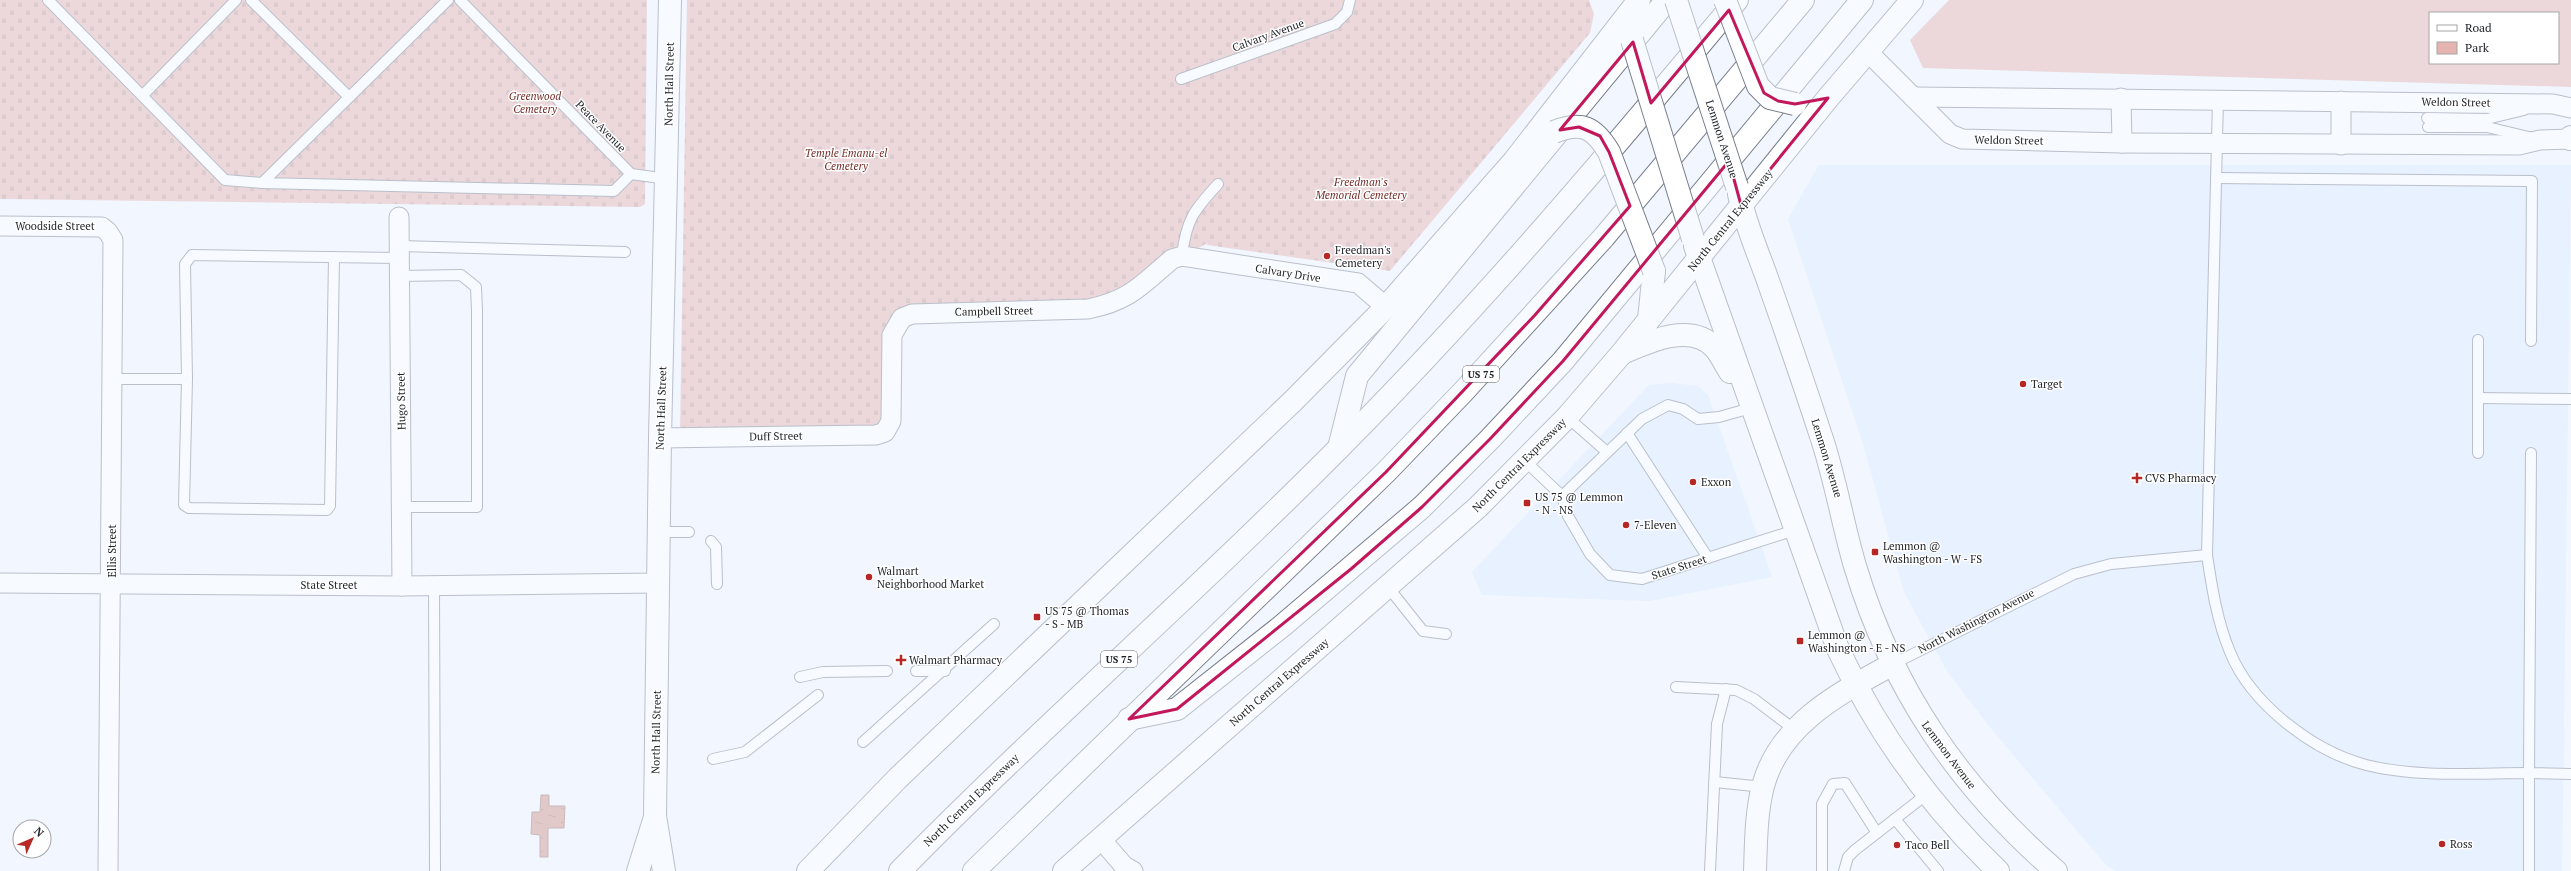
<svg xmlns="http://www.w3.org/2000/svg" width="2571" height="871" viewBox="0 0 2571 871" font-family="'PT Serif',serif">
<defs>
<pattern id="cemetery-stones" width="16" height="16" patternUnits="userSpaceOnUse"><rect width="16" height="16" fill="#e6b4ae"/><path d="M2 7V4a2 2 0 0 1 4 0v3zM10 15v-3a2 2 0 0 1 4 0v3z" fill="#c59a96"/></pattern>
<pattern id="water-ripples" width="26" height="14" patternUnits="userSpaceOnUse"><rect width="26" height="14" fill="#ce928b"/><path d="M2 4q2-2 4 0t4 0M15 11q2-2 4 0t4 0" fill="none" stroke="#a77771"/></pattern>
</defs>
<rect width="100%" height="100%" fill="#f1f6ff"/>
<g fill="#ddeafe">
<path d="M 1819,165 L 2571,165 L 2562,871 L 2116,871 L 2106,865 L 1989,726 L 1947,671 L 1904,592 L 1862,440 L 1788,219 Z"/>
<path d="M 1672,383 L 1698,386 L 1708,395 L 1772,577 L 1649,601 L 1482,595 L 1472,572 L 1649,385 Z"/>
</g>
<g fill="url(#cemetery-stones)">
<path d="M 0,0 L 647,0 L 645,204 L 640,207 L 0,199 Z"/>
<path d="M 687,0 L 1589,0 L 1594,14 L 1590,33 L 1390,271 L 1207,245 L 1208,243 L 1134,280 L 1107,298 L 889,321 L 882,347 L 886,415 L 875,428 L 680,433 Z"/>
</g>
<path fill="#e6b4ae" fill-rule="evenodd" d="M 1949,0 L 2571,0 L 2571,87 L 1923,68 L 1910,40 ZM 2430,13 L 2558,13 L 2558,63 L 2430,63 Z"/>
<path fill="url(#water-ripples)" stroke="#99706c" d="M 541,795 L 549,795 L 549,806 L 565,806 L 564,828 L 548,828 L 548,857 L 540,857 L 540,835 L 531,834 L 532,812 L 540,812 Z"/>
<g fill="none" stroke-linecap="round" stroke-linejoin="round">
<defs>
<g id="lane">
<path d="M 48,0 L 225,180 L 262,183"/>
<path d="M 251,0 L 349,97"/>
<path d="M 448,0 L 262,183 L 614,191 L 631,174"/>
<path d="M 460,0 L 631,174 L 668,179"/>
<path d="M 1181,79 L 1335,24 L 1347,12 L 1350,0"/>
<path d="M 143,95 L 236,0"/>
<path d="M 2218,99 L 2207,555 C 2212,588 2217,621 2230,652 C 2251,704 2313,751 2366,765 C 2418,778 2476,773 2529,773 L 2529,871"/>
<path d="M 2427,118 L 2487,119 L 2524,110"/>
<path d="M 2428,127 L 2487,127 L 2533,138"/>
<path d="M 2216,178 L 2532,181 L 2531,341"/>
<path d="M 400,246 L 625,252"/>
<path d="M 1182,256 C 1186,220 1194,210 1218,184"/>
<path d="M 400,276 L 461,275 L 476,287 L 477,311 L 477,507 L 402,507"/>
<path d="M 113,379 L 187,379 L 185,264 L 192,255 L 400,258"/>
<path d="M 187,379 L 184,505 L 189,508 L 327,510 L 330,506 L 334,257"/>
<path d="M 2478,398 L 2571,399"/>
<path d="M 1567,417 L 1607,452"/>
<path d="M 1627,433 L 1708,558"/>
<path d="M 2478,453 L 2478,340"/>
<path d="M 2531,453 L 2529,773 L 2571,774"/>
<path d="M 1524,460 L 1562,496 L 1568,516 L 1590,554 L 1610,575 L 1642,579 L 1795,530"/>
<path d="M 1562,496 L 1642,419 L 1668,405 L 1683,409 L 1698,419 L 1719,417 L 1751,408"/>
<path d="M 659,532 L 689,532"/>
<path d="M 711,541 L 716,547 L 717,584"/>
<path d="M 434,585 L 435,871"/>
<path d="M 1388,587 L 1423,631 L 1446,634"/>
<path d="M 1893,664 L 2074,574 L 2111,564 L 2207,555"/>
<path d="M 916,671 L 945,671"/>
<path d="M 800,677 L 823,672 L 887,671"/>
<path d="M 1676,687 L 1736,690 L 1754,699 L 1795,730"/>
<path d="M 863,742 L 994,624"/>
<path d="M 713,759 L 745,752 L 818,695"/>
<path d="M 1715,782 L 1763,787"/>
<path d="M 1895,819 L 1938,871"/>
<path d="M 1710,871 L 1717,724 L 1726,689"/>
<path d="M 1822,871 L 1822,804 L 1833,784 L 1845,783 L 1877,833"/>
<path d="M 1844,871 L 1848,857 L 1855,850 L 1927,794"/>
</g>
<g id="street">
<path d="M 1868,52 L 1950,134 L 1962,139 L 2122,143 L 2519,145 L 2540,140 L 2571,139"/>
<path d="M 1913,97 L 2553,104 L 2571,108"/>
<path d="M 2121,98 L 2122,143"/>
<path d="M 2341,101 L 2341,145"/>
<path d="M 399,217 L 402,586"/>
<path d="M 0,226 L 102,227 L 108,232 L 113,240 L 108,871"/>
<path d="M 660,438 L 876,435 L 885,432 L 891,421 L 892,335 L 902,318 L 912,314 L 1088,309 C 1129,301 1142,285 1172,259 L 1182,256 L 1358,283 L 1386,307"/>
<path d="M 0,583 L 402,586 L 658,583"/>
<path d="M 1100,838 L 1124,866 L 1133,871"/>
</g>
<g id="secondary">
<path d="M 2570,139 L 2571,137"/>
<path d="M 1739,194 C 1745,223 1757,250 1767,278 C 1785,329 1803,381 1820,433 C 1835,476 1842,522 1855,566 C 1892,689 1959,787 2056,871"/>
<path d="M 1695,246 L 1838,649 C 1877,732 1931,807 1998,871"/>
<path d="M 1649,319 L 1654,271"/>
<path d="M 1625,352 C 1650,341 1692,322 1715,348 C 1721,355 1725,364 1730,372"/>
<path d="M 638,871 L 655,817"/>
<path d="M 664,871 L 655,816 L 660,438 L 670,0"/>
<path d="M 808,871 L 898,778 L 1293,401 L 1386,307 L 1514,161 L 1639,0"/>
<path d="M 1064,871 L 1478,507 L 1567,417 L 1622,353 L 1828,98 L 1912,0"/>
<path d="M 1755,871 C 1756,843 1756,813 1763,786 C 1780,723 1840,693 1893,664"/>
</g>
<g id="highway">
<path d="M 1339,448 L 1357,376 L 1667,0"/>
<path d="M 1129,719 L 1177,709 L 1282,626 L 1422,507 L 1490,439 L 1563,361 L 1862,0"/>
<path d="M 900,871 C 1043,725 1198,591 1342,445 C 1482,304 1610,153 1737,0"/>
<path d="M 974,871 L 1386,472 L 1463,392 L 1604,237 L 1803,0"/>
</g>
</defs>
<use href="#lane" stroke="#787f8c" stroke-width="12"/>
<use href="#street" stroke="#787f8c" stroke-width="21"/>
<use href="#secondary" stroke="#787f8c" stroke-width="24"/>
<use href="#highway" stroke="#787f8c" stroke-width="24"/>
<use href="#lane" stroke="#fff" stroke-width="10"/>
<use href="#street" stroke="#fff" stroke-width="19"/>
<use href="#secondary" stroke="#fff" stroke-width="22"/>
<use href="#highway" stroke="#fff" stroke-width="22"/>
<defs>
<g id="secondary-bridge">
<path d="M 1676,0 L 1737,187"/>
<path d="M 1725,0 L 1758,86 L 1770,98 L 1795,104"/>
<path d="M 1632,40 L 1693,239"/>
<path d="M 1554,132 C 1582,121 1594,127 1609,152 L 1654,271"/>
</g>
</defs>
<use href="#secondary-bridge" stroke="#787f8c" stroke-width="24" stroke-linecap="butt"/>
<use href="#secondary-bridge" stroke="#fff" stroke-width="22"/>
</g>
<path d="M0 0H2571V871H0ZM 1729,10 L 1764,93 L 1778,101 L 1795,104 L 1828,98 L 1741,205 L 1729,161 L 1563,361 L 1490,439 L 1422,507 L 1351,569 L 1177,709 L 1129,719 L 1386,472 L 1535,315 L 1630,206 L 1609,152 L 1600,136 L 1579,127 L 1560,130 L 1633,42 L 1651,103 Z" fill="#f1f6ff" fill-opacity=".55" fill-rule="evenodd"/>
<path fill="none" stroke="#c2185b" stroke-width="3" stroke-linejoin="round" d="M 1729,10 L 1764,93 L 1778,101 L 1795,104 L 1828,98 L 1741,205 L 1729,161 L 1563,361 L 1490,439 L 1422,507 L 1351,569 L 1177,709 L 1129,719 L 1386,472 L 1535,315 L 1630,206 L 1609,152 L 1600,136 L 1579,127 L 1560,130 L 1633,42 L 1651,103 Z"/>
<g fill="#b62726" stroke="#fff" stroke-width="1.5">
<circle cx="1327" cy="256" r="4"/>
<circle cx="2023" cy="384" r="4"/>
<path d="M2135 472h4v4h4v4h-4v4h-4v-4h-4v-4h4z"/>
<circle cx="1693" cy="482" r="4"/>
<rect x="1523" y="499" width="8" height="8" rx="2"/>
<circle cx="1626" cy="525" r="4"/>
<rect x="1871" y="548" width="8" height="8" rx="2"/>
<circle cx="869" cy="577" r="4"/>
<rect x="1033" y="613" width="8" height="8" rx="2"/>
<rect x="1796" y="637" width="8" height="8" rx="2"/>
<path d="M899 654h4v4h4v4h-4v4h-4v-4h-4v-4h4z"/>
<circle cx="2442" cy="844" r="4"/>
<circle cx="1897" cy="845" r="4"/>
</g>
<g text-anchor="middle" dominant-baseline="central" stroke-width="3" stroke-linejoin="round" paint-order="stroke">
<g fill="#fff" stroke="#616366" stroke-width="1">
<rect x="1463" y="366" width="36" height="16" rx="3"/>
<rect x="1101" y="651" width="36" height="16" rx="3"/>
</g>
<g font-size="10" font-weight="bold" fill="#1d2025">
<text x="1481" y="374">US 75</text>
<text x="1119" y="659">US 75</text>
</g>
<g font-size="11" fill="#1d2025" stroke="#fff">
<text transform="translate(1268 35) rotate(-20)">Calvary Avenue</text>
<text transform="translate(669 84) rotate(-89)">North Hall Street</text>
<text transform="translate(2456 102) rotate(1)">Weldon Street</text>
<text transform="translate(601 126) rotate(46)">Peace Avenue</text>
<text transform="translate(1722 139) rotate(72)">Lemmon Avenue</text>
<text transform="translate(2009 140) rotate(1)">Weldon Street</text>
<text transform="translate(1730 220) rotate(-51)">North Central Expressway</text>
<text x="55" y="226">Woodside Street</text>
<text transform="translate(1288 273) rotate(9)">Calvary Drive</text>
<text transform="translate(994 311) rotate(-1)">Campbell Street</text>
<text transform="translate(401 401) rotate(-91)">Hugo Street</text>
<text transform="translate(661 408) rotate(-88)">North Hall Street</text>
<text transform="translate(776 436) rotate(-1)">Duff Street</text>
<text transform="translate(1827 458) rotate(73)">Lemmon Avenue</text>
<text transform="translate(1519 465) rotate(-45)">North Central Expressway</text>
<text transform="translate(112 551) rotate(-90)">Ellis Street</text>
<text transform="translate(1679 567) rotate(-18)">State Street</text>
<text x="329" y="585">State Street</text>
<text transform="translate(1976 621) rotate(-27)">North Washington Avenue</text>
<text transform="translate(1279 682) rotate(-41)">North Central Expressway</text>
<text transform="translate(656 732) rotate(-89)">North Hall Street</text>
<text transform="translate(1949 755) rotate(53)">Lemmon Avenue</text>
<text transform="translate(971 800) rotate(-44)">North Central Expressway</text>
</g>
<g font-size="11" font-style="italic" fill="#762d28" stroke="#fff">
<text x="535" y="96">Greenwood<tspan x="535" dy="13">Cemetery</tspan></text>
<text x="846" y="153">Temple Emanu-el<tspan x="846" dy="13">Cemetery</tspan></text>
<text x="1361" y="182">Freedman's<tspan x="1361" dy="13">Memorial Cemetery</tspan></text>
</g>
<g font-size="11" fill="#1d2025" stroke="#fff" text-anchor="start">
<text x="1335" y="250">Freedman's<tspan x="1335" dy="13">Cemetery</tspan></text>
<text x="2031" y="384">Target</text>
<text x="2145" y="478">CVS Pharmacy</text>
<text x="1701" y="482">Exxon</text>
<text x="1535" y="497">US 75 @ Lemmon<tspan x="1535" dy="13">- N - NS</tspan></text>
<text x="1634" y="525">7-Eleven</text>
<text x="1883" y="546">Lemmon @<tspan x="1883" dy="13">Washington - W - FS</tspan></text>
<text x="877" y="571">Walmart<tspan x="877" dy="13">Neighborhood Market</tspan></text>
<text x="1045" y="611">US 75 @ Thomas<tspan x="1045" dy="13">- S - MB</tspan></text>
<text x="1808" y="635">Lemmon @<tspan x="1808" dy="13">Washington - E - NS</tspan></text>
<text x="909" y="660">Walmart Pharmacy</text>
<text x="2450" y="844">Ross</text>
<text x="1905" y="845">Taco Bell</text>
</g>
</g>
<rect x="2429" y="12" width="130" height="52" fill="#ffffff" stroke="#a5a6a8"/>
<rect x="2437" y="25" width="20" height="6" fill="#ffffff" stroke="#a5a6a8"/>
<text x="2465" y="32" font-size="12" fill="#1d2025">Road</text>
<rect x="2437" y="42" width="20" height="12" fill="#e6b4ae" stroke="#a5a6a8"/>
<text x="2465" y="52" font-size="12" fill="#1d2025">Park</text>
<g transform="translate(32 839) rotate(45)"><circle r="19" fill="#ffffff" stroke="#a5a6a8"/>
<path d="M0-3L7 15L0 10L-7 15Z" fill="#b62726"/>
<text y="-6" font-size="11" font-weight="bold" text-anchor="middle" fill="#1d2025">N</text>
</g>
</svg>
